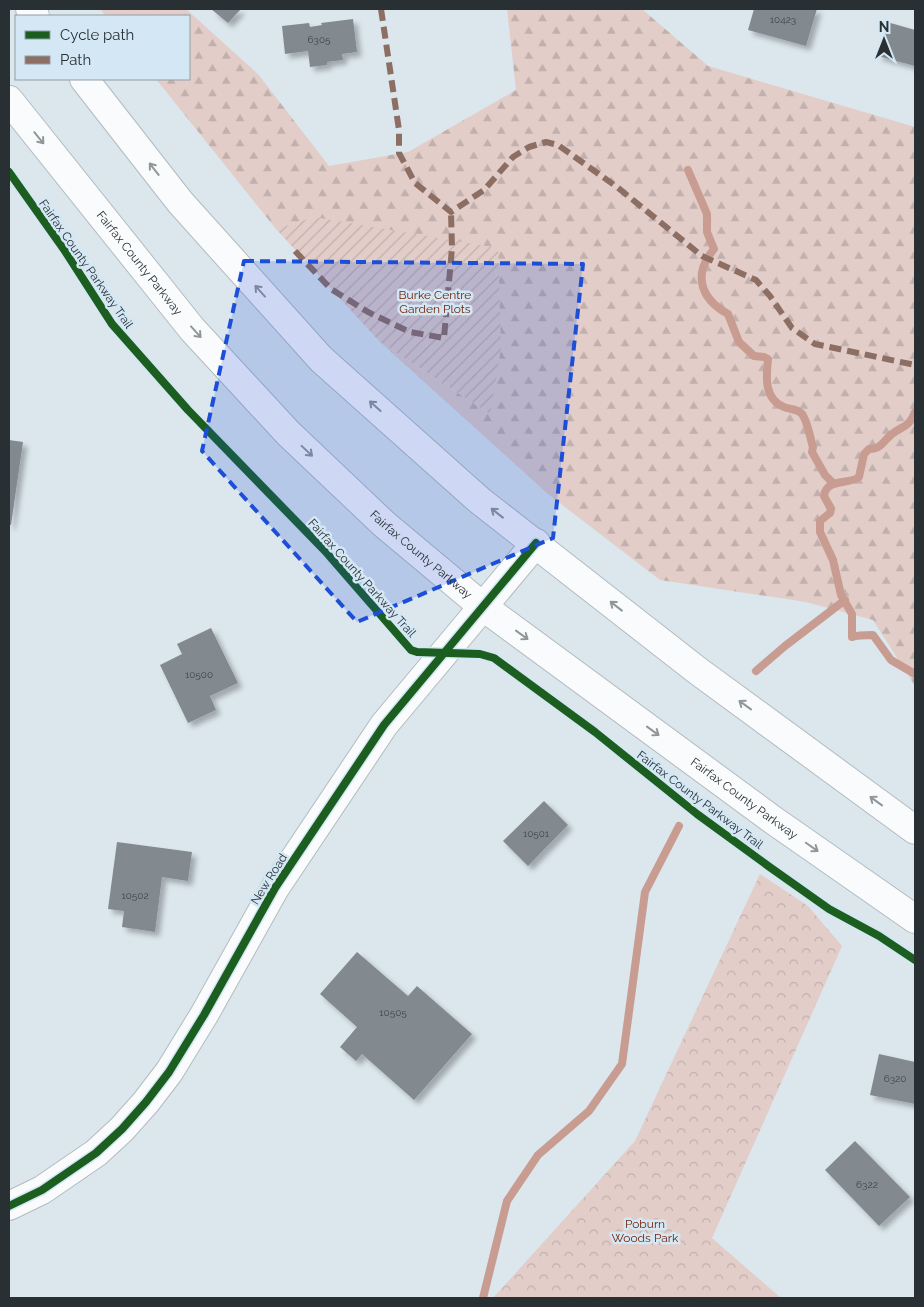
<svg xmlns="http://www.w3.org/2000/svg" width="924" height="1307" viewBox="0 0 924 1307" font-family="Raleway,sans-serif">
<defs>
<pattern id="forest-firs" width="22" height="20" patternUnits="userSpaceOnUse" patternTransform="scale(1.25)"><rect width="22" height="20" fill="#e2cdc9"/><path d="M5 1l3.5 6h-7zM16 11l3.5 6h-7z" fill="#c2b0ad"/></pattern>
<pattern id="park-crowns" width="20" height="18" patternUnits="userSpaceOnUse" patternTransform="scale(1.25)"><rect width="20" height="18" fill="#e2cdc9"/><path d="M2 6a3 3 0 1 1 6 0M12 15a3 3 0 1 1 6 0" fill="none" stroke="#c2b0ad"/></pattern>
<pattern id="garden-furrows" width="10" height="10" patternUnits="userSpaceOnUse" patternTransform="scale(1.25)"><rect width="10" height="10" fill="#e2cdc9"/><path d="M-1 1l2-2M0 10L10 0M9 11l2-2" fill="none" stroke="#c2b0ad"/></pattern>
<filter id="shadow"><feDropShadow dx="4.5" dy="4.5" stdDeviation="2.5" flood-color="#0004"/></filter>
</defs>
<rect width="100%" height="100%" fill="#dbe6ed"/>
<path fill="url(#forest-firs)" d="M 100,9 L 186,9 L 258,74 L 329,166 L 408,152 L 516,90 L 507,9 L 642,9 L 708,66 L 915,127 L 915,686 L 873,620 L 806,602 L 660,580 L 548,494 L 380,342 L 490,414 L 314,217 L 276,229 L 156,79 L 189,79 L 189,16 L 106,16 Z"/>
<path fill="url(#park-crowns)" d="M 760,874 L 808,906 L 842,946 L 712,1238 L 781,1298 L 493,1298 L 635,1141 Z"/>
<path fill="url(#garden-furrows)" d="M 314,217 L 498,248 L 501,348 L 490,414 L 380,342 L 276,229 Z"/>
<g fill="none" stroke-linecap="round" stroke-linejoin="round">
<g stroke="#c89c91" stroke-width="8">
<path d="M 688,170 L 707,214 L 707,232 L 714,249 C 692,275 701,299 728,314 L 739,342 L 754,356 L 764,357 L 768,359 C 766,377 764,399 784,407 C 790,410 797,408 802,414 C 808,422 810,438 813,447 L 812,452 L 825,475 L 833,483"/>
<path d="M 915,412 C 908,429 903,425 892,434 C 883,441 882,449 869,449 L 864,454 L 859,477 C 849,485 826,478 824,496 L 831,509 L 830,513 L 820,521 L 820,532 L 833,560 L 841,595 L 852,614 L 852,637 C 858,635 866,635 873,635 L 891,660 L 915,674"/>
<path d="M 756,671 L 785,646 L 845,600"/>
<path d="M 483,1298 L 507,1201 L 538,1155 L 589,1111 L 622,1064 L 645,892 L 679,826"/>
</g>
</g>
<g fill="#828a90" filter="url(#shadow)">
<path d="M 211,9 L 241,9 L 228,23 Z"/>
<path d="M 754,9 L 817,9 L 806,46 L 748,30 Z"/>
<path d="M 353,19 L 357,52 L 342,54 L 343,60 L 327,62 L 327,65 L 310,67 L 308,51 L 285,54 L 282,26 L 309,23 L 310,27 L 322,25 L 321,23 Z"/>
<path d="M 887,22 L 915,30 L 915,66 L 878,56 Z"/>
<path d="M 9,440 L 23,442 L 11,525 L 9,525 Z"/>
<path d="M 211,628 L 238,683 L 210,696 L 216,710 L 188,723 L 160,665 L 182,654 L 177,644 Z"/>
<path d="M 544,801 L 568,825 L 528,866 L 503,841 Z"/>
<path d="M 117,842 L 192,852 L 188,881 L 162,877 L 155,932 L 122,927 L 124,911 L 108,909 Z"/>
<path d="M 357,952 L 408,996 L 417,986 L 472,1034 L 414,1100 L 362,1054 L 356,1061 L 340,1047 L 357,1027 L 320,994 Z"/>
<path d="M 879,1054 L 915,1062 L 915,1104 L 870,1095 Z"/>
<path d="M 855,1141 L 910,1197 L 879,1226 L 825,1170 Z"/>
</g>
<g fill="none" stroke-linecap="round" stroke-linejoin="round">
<defs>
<path id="street" d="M 9,1206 L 42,1190 L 96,1153 L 122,1129 L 146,1102 L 169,1072 L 204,1015 L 275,888 L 384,725 L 536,543"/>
<g id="highway">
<path d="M 30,9 L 35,16"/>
<path d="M 84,79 L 180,202 L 321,359 L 479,500 L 698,671 L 915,830"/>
<path id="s1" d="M 9,100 L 192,329 L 288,433 L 384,524 L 482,606 L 773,820 L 915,919"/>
</g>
</defs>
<use href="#street" stroke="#b3bbc0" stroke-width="30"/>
<use href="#highway" stroke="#b3bbc0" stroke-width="30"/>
<use href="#street" stroke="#fafbfc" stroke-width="28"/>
<use href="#highway" stroke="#fafbfc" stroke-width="28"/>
<g stroke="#8d6e63" stroke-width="6" stroke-dasharray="12 6" stroke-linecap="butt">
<path d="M 381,9 L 399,130 L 399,153 L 415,183 L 451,212 L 484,190 L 513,157 L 529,147 L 546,142 L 558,145 L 617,187 L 702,256 L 756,280 L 770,296 L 792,328 L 815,344 L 915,365"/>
<path d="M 295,251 L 331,289 L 368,312 L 410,332 L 444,338 L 452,248 L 451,212"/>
</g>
<defs>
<g id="cycleway">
<path d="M 9,172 L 65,251 L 112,324 L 188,410 L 325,551 L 411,650 L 417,652 L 480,654 L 494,658 L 595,732 L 697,814 L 771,868 L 829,909 L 879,936 L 915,960"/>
<path d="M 9,1206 L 42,1190 L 96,1153 L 122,1129 L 146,1102 L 169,1072 L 204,1015 L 275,888 L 384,725 L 536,543"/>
</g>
</defs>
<use href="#cycleway" stroke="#d4e7f4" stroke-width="11"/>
<use href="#cycleway" stroke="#1b5e20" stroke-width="8"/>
</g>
<defs><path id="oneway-shaft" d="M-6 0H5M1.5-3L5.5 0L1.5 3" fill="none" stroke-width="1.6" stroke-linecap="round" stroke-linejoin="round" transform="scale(1.25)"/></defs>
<g stroke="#919698">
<use href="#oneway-shaft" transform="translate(39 138) rotate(51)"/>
<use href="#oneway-shaft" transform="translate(154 169) rotate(-128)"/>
<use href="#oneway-shaft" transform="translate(260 291) rotate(-132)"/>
<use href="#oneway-shaft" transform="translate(196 332) rotate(48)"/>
<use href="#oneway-shaft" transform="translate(375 406) rotate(-138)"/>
<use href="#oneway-shaft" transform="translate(307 451) rotate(43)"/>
<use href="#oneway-shaft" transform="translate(497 513) rotate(-142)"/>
<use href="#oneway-shaft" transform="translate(616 606) rotate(-142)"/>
<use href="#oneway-shaft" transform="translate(522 635) rotate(36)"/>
<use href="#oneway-shaft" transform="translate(745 705) rotate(-144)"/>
<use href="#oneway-shaft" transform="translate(653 731) rotate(36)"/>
<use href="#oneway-shaft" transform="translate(876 801) rotate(-144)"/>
<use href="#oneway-shaft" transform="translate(812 847) rotate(35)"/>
</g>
<path fill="#1d4ed8" fill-opacity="0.2" stroke="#1d4ed8" stroke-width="4" stroke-dasharray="10 6" stroke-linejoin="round" d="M 244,261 L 583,264 L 553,538 L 357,622 L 202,451 Z"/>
<g text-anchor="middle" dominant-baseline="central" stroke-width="5" stroke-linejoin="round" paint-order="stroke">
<g font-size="10" fill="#3e464b">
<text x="783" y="19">10423</text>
<text x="319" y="39">6305</text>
<text x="199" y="674">10500</text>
<text x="536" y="833">10501</text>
<text x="135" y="895">10502</text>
<text x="393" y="1012">10505</text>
<text x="895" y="1078">6320</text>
<text x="867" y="1184">6322</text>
</g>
<g font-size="12" fill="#283034" stroke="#d4e7f4">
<text stroke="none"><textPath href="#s1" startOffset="209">Fairfax County Parkway</textPath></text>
<text transform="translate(86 264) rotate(55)">Fairfax County Parkway Trail</text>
<text stroke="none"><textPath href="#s1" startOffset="615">Fairfax County Parkway</textPath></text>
<text transform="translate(362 578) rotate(48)">Fairfax County Parkway Trail</text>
<text stroke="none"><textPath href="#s1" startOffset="1020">Fairfax County Parkway</textPath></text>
<text transform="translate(700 800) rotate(37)">Fairfax County Parkway Trail</text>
<text transform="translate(269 879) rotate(-58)">New Road</text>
</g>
<g font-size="12" fill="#6e1d02" stroke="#d4e7f4">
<text x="435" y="295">Burke Centre<tspan x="435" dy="14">Garden Plots</tspan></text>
<text x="645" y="1224">Poburn<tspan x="645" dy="14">Woods Park</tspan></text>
</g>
</g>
<rect width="924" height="1307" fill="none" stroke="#283034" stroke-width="20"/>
<rect x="15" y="15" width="175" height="65" fill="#d4e7f4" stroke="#8f9ea7"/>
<rect x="25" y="31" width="25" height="8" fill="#1b5e20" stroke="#8f9ea7"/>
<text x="60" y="40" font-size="15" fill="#283034">Cycle path</text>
<rect x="25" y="56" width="25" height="8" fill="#8d6e63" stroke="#8f9ea7"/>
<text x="60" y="65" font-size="15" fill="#283034">Path</text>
<g transform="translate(884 40)" stroke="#d4e7f4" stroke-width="4" paint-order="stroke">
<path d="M0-4L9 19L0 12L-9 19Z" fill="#283034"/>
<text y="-8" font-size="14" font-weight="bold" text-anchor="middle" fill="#283034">N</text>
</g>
</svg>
